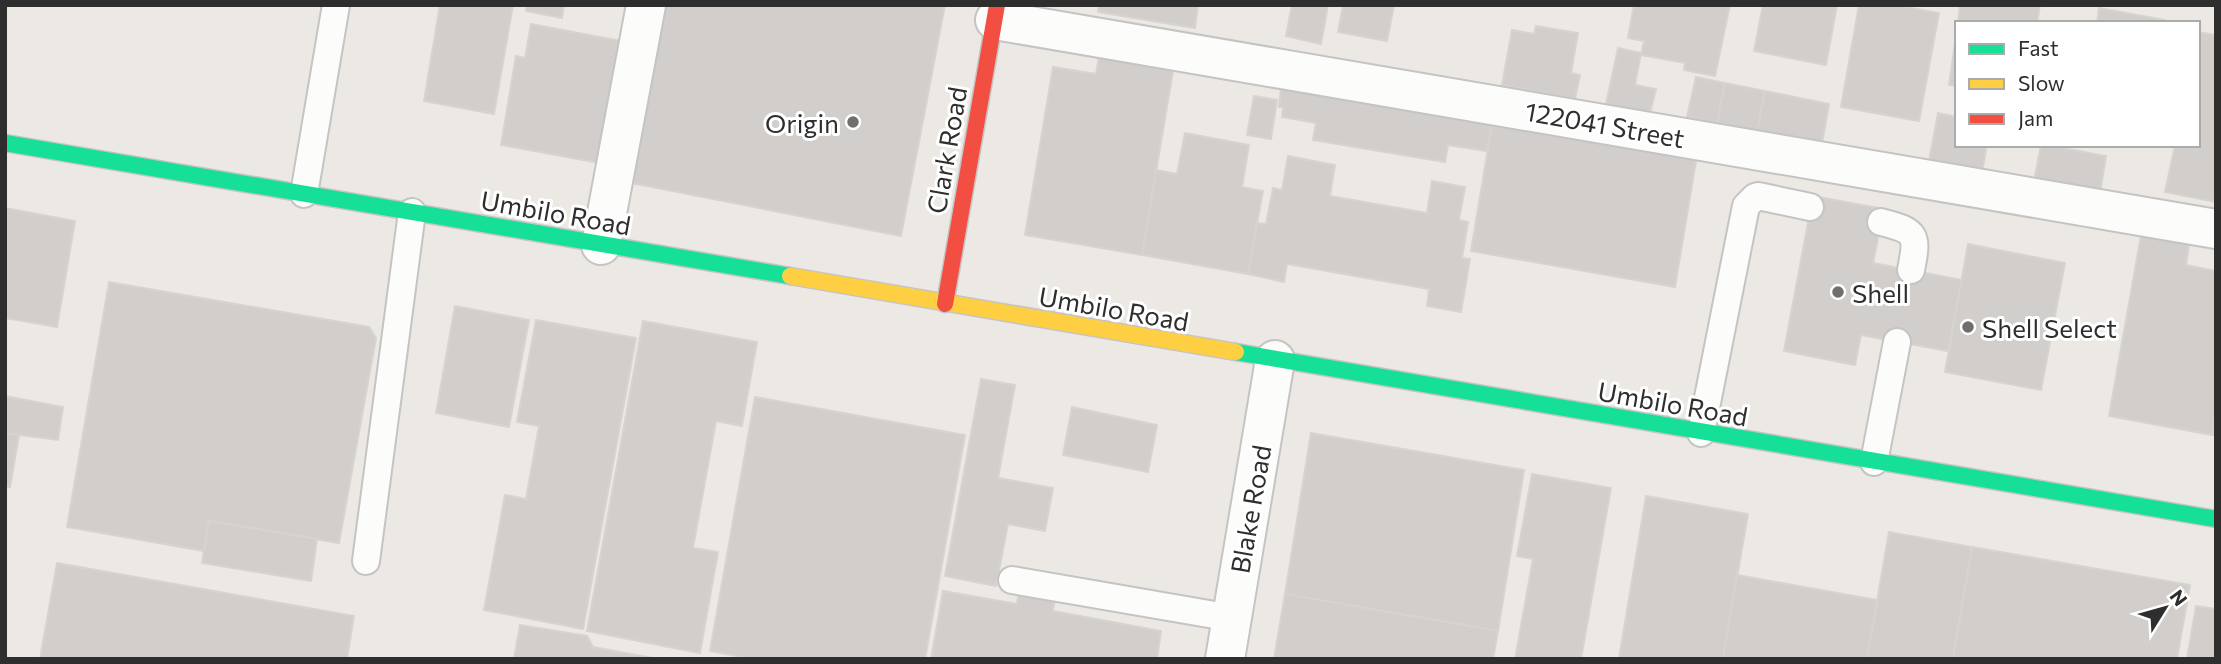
<svg xmlns="http://www.w3.org/2000/svg" width="2221" height="664" viewBox="0 0 2221 664" font-family="Commissioner,sans-serif">
<rect width="100%" height="100%" fill="#ece8e4"/>
<g fill="#d1cecb" stroke="#d7d4d0" stroke-width="2">
<path d="M 440,5 L 513,5 L 494,114 L 424,101 Z"/>
<path d="M 527,5 L 564,5 L 562,18 L 526,11 Z"/>
<path d="M 660,5 L 945,5 L 901,236 L 626,182 Z"/>
<path d="M 1099,5 L 1198,5 L 1195,28 L 1098,12 Z"/>
<path d="M 1292,5 L 1328,5 L 1321,44 L 1286,36 Z"/>
<path d="M 1343,5 L 1394,5 L 1387,41 L 1338,32 Z"/>
<path d="M 1634,5 L 1730,5 L 1715,76 L 1684,70 L 1685,63 L 1641,55 L 1644,41 L 1628,38 Z"/>
<path d="M 1763,5 L 1837,5 L 1826,65 L 1754,51 Z"/>
<path d="M 1859,5 L 1895,5 L 1939,13 L 1919,121 L 1841,107 Z"/>
<path d="M 1960,5 L 2040,5 L 2037,23 L 1958,23 Z"/>
<path d="M 2099,8 L 2165,20 L 2165,23 L 2097,23 Z"/>
<path d="M 531,24 L 621,41 L 600,163 L 501,145 L 516,56 L 525,58 Z"/>
<path d="M 1536,26 L 1578,33 L 1571,73 L 1580,75 L 1575,99 L 1502,85 L 1512,30 L 1534,34 Z"/>
<path d="M 1957,29 L 1957,86 L 1949,85 Z"/>
<path d="M 2198,32 L 2216,35 L 2216,202 L 2165,192 L 2175,145 L 2198,145 Z"/>
<path d="M 1618,48 L 1641,53 L 1635,85 L 1656,89 L 1650,113 L 1606,104 Z"/>
<path d="M 1099,57 L 1173,71 L 1142,255 L 1025,235 L 1053,67 L 1096,74 Z"/>
<path d="M 1696,77 L 1725,83 L 1717,123 L 1687,117 Z"/>
<path d="M 1725,83 L 1765,91 L 1757,131 L 1717,123 Z"/>
<path d="M 1281,89 L 1492,125 L 1487,151 L 1448,145 L 1445,162 L 1313,140 L 1316,123 L 1282,117 L 1283,107 L 1279,107 Z"/>
<path d="M 1765,91 L 1829,104 L 1822,144 L 1757,131 Z"/>
<path d="M 1254,96 L 1277,100 L 1271,139 L 1247,135 Z"/>
<path d="M 1938,113 L 1957,117 L 1957,145 L 1987,145 L 1982,172 L 1929,161 Z"/>
<path d="M 1493,119 L 1697,155 L 1675,287 L 1471,251 Z"/>
<path d="M 1185,133 L 1249,145 L 1242,187 L 1263,191 L 1248,274 L 1142,255 L 1156,170 L 1177,174 Z"/>
<path d="M 2041,145 L 2062,145 L 2062,148 L 2106,156 L 2100,193 L 2034,181 Z"/>
<path d="M 1288,156 L 1335,165 L 1330,196 L 1427,213 L 1432,181 L 1465,187 L 1459,220 L 1468,222 L 1462,258 L 1470,259 L 1461,312 L 1427,306 L 1429,289 L 1287,264 L 1284,282 L 1248,274 L 1257,223 L 1266,224 L 1273,188 L 1282,190 Z"/>
<path d="M 1813,196 L 1884,209 L 1873,263 L 1962,280 L 1948,351 L 1861,335 L 1855,365 L 1784,351 Z"/>
<path d="M 5,208 L 75,221 L 57,327 L 5,318 Z"/>
<path d="M 2142,230 L 2190,239 L 2186,265 L 2216,271 L 2216,412 L 2212,435 L 2109,416 Z"/>
<path d="M 1968,244 L 2065,263 L 2041,390 L 1945,372 Z"/>
<path d="M 109,282 L 369,327 L 376,338 L 339,543 L 209,521 L 204,551 L 67,527 Z"/>
<path d="M 455,306 L 529,320 L 509,427 L 436,413 Z"/>
<path d="M 536,320 L 636,338 L 583,629 L 484,610 L 505,495 L 526,499 L 539,426 L 517,422 Z"/>
<path d="M 643,321 L 757,342 L 742,426 L 716,421 L 693,548 L 718,552 L 700,653 L 587,631 Z"/>
<path d="M 981,379 L 1015,385 L 998,478 L 1053,488 L 1045,531 L 1008,524 L 996,586 L 945,576 Z"/>
<path d="M 5,396 L 63,407 L 58,440 L 5,433 Z"/>
<path d="M 755,397 L 965,435 L 925,659 L 753,659 L 710,651 Z"/>
<path d="M 1072,407 L 1157,425 L 1148,472 L 1063,455 Z"/>
<path d="M 2216,412 L 2216,435 L 2212,435 Z"/>
<path d="M 5,433 L 19,435 L 10,487 L 5,486 Z"/>
<path d="M 1311,433 L 1524,470 L 1498,631 L 1285,594 Z"/>
<path d="M 1532,474 L 1611,488 L 1581,659 L 1515,659 L 1533,559 L 1517,556 Z"/>
<path d="M 1646,496 L 1748,514 L 1723,659 L 1619,659 Z"/>
<path d="M 209,521 L 317,539 L 311,581 L 202,563 Z"/>
<path d="M 1889,532 L 1972,547 L 1953,659 L 1867,659 Z"/>
<path d="M 1972,547 L 2190,585 L 2177,659 L 1953,659 Z"/>
<path d="M 57,563 L 354,616 L 347,659 L 40,659 Z"/>
<path d="M 1737,575 L 1877,600 L 1867,659 L 1723,659 Z"/>
<path d="M 1020,584 L 1056,590 L 1053,611 L 1161,631 L 1157,659 L 931,659 L 943,591 L 1017,604 Z"/>
<path d="M 1285,594 L 1498,631 L 1493,659 L 1274,659 Z"/>
<path d="M 2196,606 L 2216,609 L 2216,659 L 2187,659 Z"/>
<path d="M 520,625 L 587,636 L 593,647 L 658,659 L 514,659 Z"/>
</g>
<g fill="none" stroke-linecap="round" stroke-linejoin="round">
<defs>
<g id="lane">
<path d="M 304,194 L 336,5"/>
<path d="M 1881,222 C 1917,231 1918,235 1911,270"/>
<path d="M 1701,433 L 1746,206 L 1755,197 L 1758,196 L 1810,207"/>
<path d="M 1874,462 L 1897,342"/>
<path d="M 366,561 L 412,212"/>
<path d="M 1012,580 L 1232,618"/>
</g>
<g id="street">
<path d="M 995,20 L 2216,229"/>
<path d="M 601,245 L 646,5"/>
<path d="M 1225,659 L 1275,360"/>
</g>
<g id="fast">
<path d="M 5,143 L 790,276"/>
<path d="M 1236,352 L 2216,519"/>
</g>
<path id="slow" d="M 790,276 L 1236,352"/>
<path id="jam" d="M 945,304 L 997,5"/>
</defs>
<use href="#lane" stroke="#c5c4c5" stroke-width="30"/>
<use href="#street" stroke="#c5c4c5" stroke-width="42"/>
<use href="#fast" stroke="#c5c4c5" stroke-width="19"/>
<use href="#slow" stroke="#c5c4c5" stroke-width="19"/>
<use href="#jam" stroke="#c5c4c5" stroke-width="19"/>
<use href="#lane" stroke="#fcfcfb" stroke-width="26"/>
<use href="#street" stroke="#fcfcfb" stroke-width="38"/>
<use href="#fast" stroke="#16e098" stroke-width="16"/>
<use href="#slow" stroke="#ffcf43" stroke-width="16"/>
<use href="#jam" stroke="#f24e42" stroke-width="16"/>
</g>
<g fill="#706f6e" stroke="#fff" stroke-width="2.5">
<circle cx="853" cy="122" r="7"/>
<circle cx="1838" cy="292" r="7"/>
<circle cx="1968" cy="327" r="7"/>
</g>
<g text-anchor="middle" dominant-baseline="central" stroke-width="6" stroke-linejoin="round" paint-order="stroke">
<g font-size="26" fill="#2e2e2e" stroke="#fff" text-anchor="start">
<text x="839" y="122" text-anchor="end">Origin</text>
<text x="1852" y="292">Shell</text>
<text x="1982" y="327">Shell Select</text>
</g>
<g font-size="26" fill="#2e2e2e" stroke="#fff">
<text transform="translate(1605 124) rotate(10)">122041 Street</text>
<text transform="translate(946 150) rotate(-80)">Clark Road</text>
<text transform="translate(556 212) rotate(10)">Umbilo Road</text>
<text transform="translate(1114 308) rotate(10)">Umbilo Road</text>
<text transform="translate(1673 403) rotate(10)">Umbilo Road</text>
<text transform="translate(1250 509) rotate(-80)">Blake Road</text>
</g>
</g>
<rect width="2221" height="664" fill="none" stroke="#2e2e2e" stroke-width="14"/>
<rect x="1955" y="21" width="245" height="126" fill="#ffffff" stroke="#ababab" stroke-width="2"/>
<rect x="1969" y="44" width="35" height="10" fill="#16e098" stroke="#ababab" stroke-width="2"/>
<text x="2018" y="56" font-size="21" fill="#2e2e2e">Fast</text>
<rect x="1969" y="79" width="35" height="10" fill="#ffcf43" stroke="#ababab" stroke-width="2"/>
<text x="2018" y="91" font-size="21" fill="#2e2e2e">Slow</text>
<rect x="1969" y="114" width="35" height="10" fill="#f24e42" stroke="#ababab" stroke-width="2"/>
<text x="2018" y="126" font-size="21" fill="#2e2e2e">Jam</text>
<g transform="translate(2165 608) rotate(53)" stroke="#ffffff" stroke-width="5" paint-order="stroke">
<path d="M0-5L12 26L0 18L-12 26Z" fill="#2e2e2e"/>
<text y="-10" font-size="19" font-weight="bold" text-anchor="middle" fill="#2e2e2e">N</text>
</g>
</svg>
